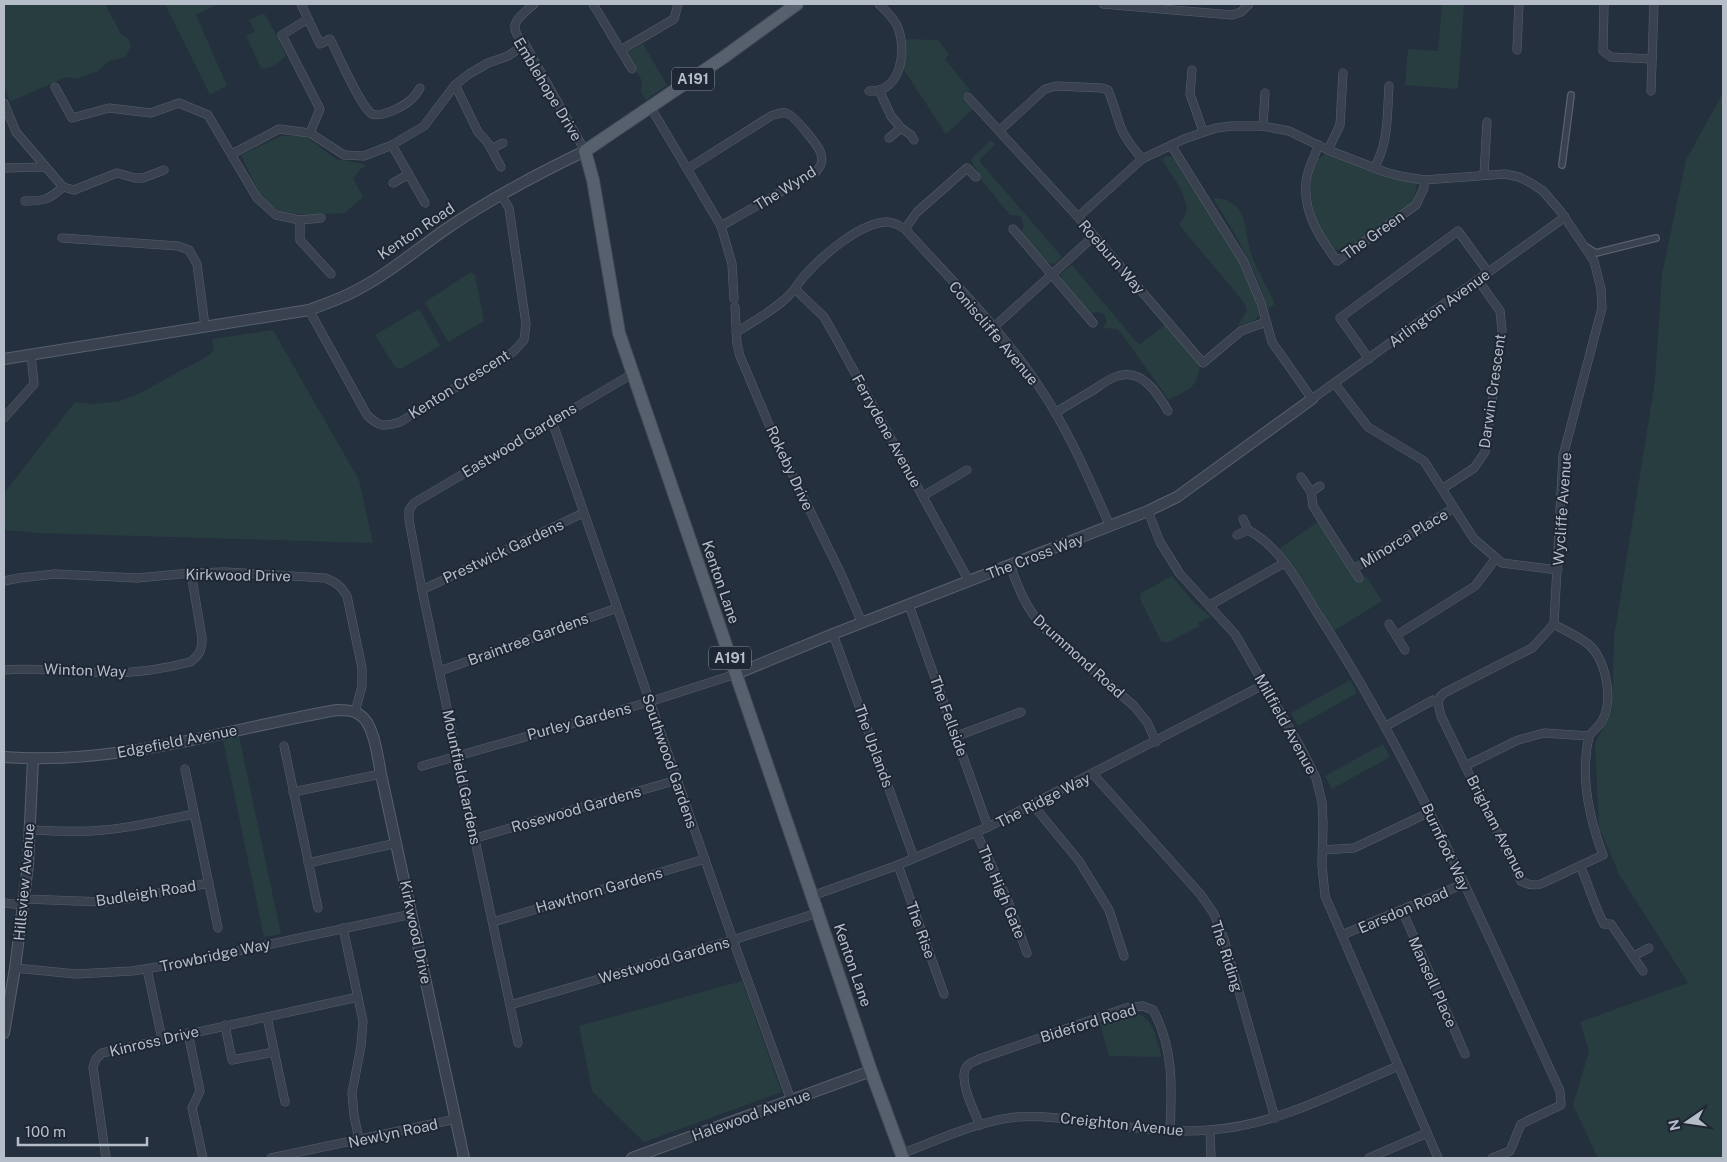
<svg xmlns="http://www.w3.org/2000/svg" width="1727" height="1162" viewBox="0 0 1727 1162" font-family="'Public Sans',sans-serif">
<rect width="100%" height="100%" fill="#25303e"/>
<g fill="#273d3f">
<path d="M 4,4 L 105,4 L 121,34 L 128,38 L 131,46 L 125,57 L 109,61 L 98,71 L 77,79 L 66,77 L 10,102 L 4,85 Z"/>
<path d="M 165,4 L 218,4 L 196,15 L 227,86 L 210,95 Z"/>
<path d="M 1442,4 L 1464,4 L 1458,89 L 1405,85 L 1408,49 L 1438,51 Z"/>
<path d="M 264,13 L 279,39 L 286,56 C 279,62 270,70 261,68 L 246,36 L 255,32 L 249,20 Z"/>
<path d="M 905,39 L 938,40 L 949,54 L 945,59 L 970,90 L 962,97 L 973,109 L 946,134 L 902,67 Z"/>
<path d="M 643,44 L 667,85 L 646,100 L 641,93 L 642,81 L 626,53 Z"/>
<path d="M 1723,93 L 1723,1158 L 1598,1158 L 1573,1105 L 1589,1051 L 1580,1022 L 1688,983 L 1619,874 L 1599,827 L 1595,744 L 1612,710 L 1614,637 L 1655,381 L 1662,274 L 1686,160 Z"/>
<path d="M 281,136 L 305,136 L 336,159 L 365,164 L 366,166 L 360,169 L 357,175 L 353,178 L 363,197 L 345,213 L 305,215 L 280,211 L 261,197 L 241,155 Z"/>
<path d="M 991,140 L 995,145 L 980,159 L 980,162 L 1062,257 L 1054,264 L 1047,263 L 1021,232 L 1024,227 L 1021,217 L 1016,215 L 1010,215 L 979,177 C 979,171 973,166 971,159 Z"/>
<path d="M 1326,154 L 1378,174 L 1416,181 L 1417,185 L 1412,206 L 1346,251 C 1343,251 1338,251 1335,249 C 1319,241 1308,198 1311,181 C 1312,174 1315,166 1318,159 Z"/>
<path d="M 1166,156 L 1173,157 C 1199,201 1235,242 1252,290 C 1255,298 1257,308 1259,316 L 1253,321 L 1237,327 L 1247,310 L 1243,301 L 1180,226 C 1180,219 1185,218 1186,212 C 1190,198 1169,171 1162,160 Z"/>
<path d="M 1213,198 C 1251,199 1243,233 1253,259 C 1259,274 1269,289 1275,304 L 1268,309 C 1256,269 1235,233 1213,198 Z"/>
<path d="M 1072,265 L 1139,345 L 1167,323 L 1200,365 C 1197,389 1189,389 1169,400 L 1120,332 L 1116,329 L 1103,328 L 1107,322 L 1104,314 L 1098,312 L 1090,314 L 1062,280 L 1060,274 Z"/>
<path d="M 471,272 L 475,275 L 484,321 L 448,342 L 425,302 Z"/>
<path d="M 419,309 L 440,346 L 401,369 L 395,367 L 375,335 Z"/>
<path d="M 273,330 L 359,480 L 373,543 L 39,533 L 4,530 L 4,493 L 75,402 L 95,404 L 120,401 L 138,394 L 208,356 L 214,350 L 212,339 Z"/>
<path d="M 1319,521 L 1358,581 L 1366,576 L 1382,601 L 1334,631 L 1279,549 Z"/>
<path d="M 1172,576 L 1194,603 L 1211,617 L 1198,623 L 1200,626 L 1167,643 L 1161,641 L 1140,599 L 1141,593 Z"/>
<path d="M 1350,680 L 1357,693 L 1298,726 L 1291,713 Z"/>
<path d="M 239,736 L 281,934 L 264,937 L 223,740 Z"/>
<path d="M 1383,744 L 1390,757 L 1332,789 L 1325,776 Z"/>
<path d="M 742,981 L 782,1092 L 644,1142 L 592,1091 L 579,1026 Z"/>
<path d="M 1133,1012 C 1155,1018 1155,1037 1162,1057 L 1109,1056 L 1100,1024 Z"/>
</g>
<g fill="none" stroke-linecap="round" stroke-linejoin="round">
<defs>
<g id="pedestrian">
<path d="M 1562,165 L 1571,95"/>
<path d="M 1585,246 L 1596,253 L 1656,238"/>
</g>
<g id="minor">
<path d="M 301,4 L 308,19"/>
<path d="M 534,4 C 518,18 505,26 525,44 L 585,151"/>
<path d="M 593,4 L 632,69"/>
<path d="M 1103,4 L 1232,15 L 1241,12 L 1249,4"/>
<path d="M 1604,4 L 1603,51 L 1611,57 L 1652,59"/>
<path d="M 621,50 L 674,19 L 678,4"/>
<path d="M 1517,50 L 1519,4"/>
<path d="M 1192,70 L 1190,94 L 1203,131"/>
<path d="M 455,85 L 478,132 L 488,143 L 501,167"/>
<path d="M 55,87 L 72,118 L 109,108 L 151,113 L 179,103 L 208,115 L 257,198 L 276,215 L 300,220 L 321,218"/>
<path d="M 879,90 L 891,116 L 901,128"/>
<path d="M 869,91 C 901,93 907,51 898,28 C 895,19 886,11 879,4"/>
<path d="M 1651,91 L 1654,4"/>
<path d="M 968,97 L 1078,217 L 1203,363 L 1241,331 L 1266,322"/>
<path d="M 4,103 L 16,132 L 63,187 L 74,190 L 117,173 L 135,178 L 143,178 L 164,170"/>
<path d="M 651,108 L 721,226 L 732,264 L 734,299"/>
<path d="M 1263,126 L 1265,93"/>
<path d="M 999,131 L 1045,89 L 1056,86 L 1102,88 L 1108,90 C 1113,102 1116,113 1120,125 C 1124,138 1134,149 1142,159"/>
<path d="M 310,133 L 320,109 L 282,35 L 308,19 L 320,44 L 330,39 C 338,54 360,106 372,114 C 378,117 389,112 394,110 C 407,104 413,100 420,88"/>
<path d="M 889,138 L 901,128 L 911,135 L 914,140"/>
<path d="M 392,145 L 425,203"/>
<path d="M 1171,145 L 1244,262 L 1261,303 L 1272,342 L 1312,399 L 1565,217"/>
<path d="M 1319,145 C 1314,157 1307,170 1306,182 C 1303,213 1320,238 1337,261 L 1416,205 L 1424,188 L 1424,180"/>
<path d="M 491,149 L 503,143"/>
<path d="M 1328,150 L 1340,125 L 1343,73"/>
<path d="M 232,154 L 279,129 L 310,133 L 344,155 L 364,156 L 392,145 L 424,126 L 455,85 L 469,74 L 488,63 L 508,56 L 525,44"/>
<path d="M 4,168 L 45,167"/>
<path d="M 1374,168 C 1389,143 1387,114 1389,86"/>
<path d="M 687,169 L 771,116 C 776,114 780,112 786,113 C 794,115 819,146 821,154 C 823,162 821,166 816,172 L 721,226"/>
<path d="M 1484,175 L 1487,122"/>
<path d="M 393,183 L 409,174"/>
<path d="M 25,201 C 45,201 48,200 63,187"/>
<path d="M 1078,217 L 1142,159 L 1184,139 L 1216,128 L 1232,126 L 1263,126 L 1289,131 L 1328,150 L 1385,172 L 1400,176 L 1424,180 L 1505,174 L 1519,177 L 1531,183 L 1543,191 L 1561,212 L 1594,261 L 1601,289 L 1602,308 L 1563,456 L 1554,624 L 1532,648 L 1444,693 L 1440,697 L 1438,703 L 1441,716 L 1521,881 C 1528,885 1533,886 1541,884 L 1603,855 C 1589,818 1580,775 1589,736"/>
<path d="M 300,220 L 300,240 L 331,274"/>
<path d="M 905,229 C 951,280 1002,330 1040,388 C 1069,431 1089,479 1110,526"/>
<path d="M 1013,229 L 1093,323"/>
<path d="M 62,238 L 178,246 L 189,250 L 197,264 L 205,326"/>
<path d="M 795,289 L 824,317 L 832,331 L 969,581"/>
<path d="M 735,307 L 737,344 L 740,356 L 775,439 L 841,574 L 862,623"/>
<path d="M 309,310 L 367,415 C 379,427 384,427 400,422 L 513,352 L 524,340 L 526,324 L 509,208 L 501,195"/>
<path d="M 994,327 L 1094,236"/>
<path d="M 736,332 C 753,322 769,313 784,300 C 793,293 798,283 806,274 C 822,256 862,221 888,222 C 894,222 900,226 905,229 L 917,212 L 967,168 L 976,177"/>
<path d="M 1369,359 L 1340,318 L 1458,231 L 1488,272"/>
<path d="M 1335,384 L 1368,427 L 1424,461 L 1474,539 L 1502,563 L 1558,570"/>
<path d="M 1055,413 C 1068,405 1081,397 1095,389 C 1102,384 1110,378 1118,376 C 1142,368 1158,394 1168,411"/>
<path d="M 4,418 L 34,384 L 31,354"/>
<path d="M 552,421 L 733,940 L 791,1100"/>
<path d="M 1301,477 L 1311,492 L 1320,486"/>
<path d="M 1442,489 L 1474,468 L 1485,452 L 1502,330 L 1500,311 L 1478,280"/>
<path d="M 1311,492 L 1313,506 L 1353,569 L 1454,508"/>
<path d="M 923,496 L 967,470"/>
<path d="M 1148,511 L 1160,542 L 1180,574 L 1235,634 L 1302,750 L 1316,778 L 1322,802 L 1323,824 L 1322,865 L 1325,896 L 1438,1158"/>
<path d="M 1248,530 C 1281,547 1300,586 1319,616 C 1416,765 1485,930 1560,1091 L 1561,1105 L 1521,1124 L 1510,1151 L 1492,1158"/>
<path d="M 1237,535 L 1248,530 L 1243,519"/>
<path d="M 1010,565 C 1019,590 1026,608 1044,628 L 1134,706 L 1147,722 L 1156,742"/>
<path d="M 1353,569 L 1359,578"/>
<path d="M 4,581 L 19,578 L 55,574 L 137,578 L 191,573 L 225,572 L 325,578 C 336,582 341,586 347,596 L 362,668 L 362,686 L 355,712"/>
<path d="M 422,590 L 583,513"/>
<path d="M 909,605 L 988,827"/>
<path d="M 1210,605 L 1284,563"/>
<path d="M 1389,624 L 1405,650"/>
<path d="M 833,634 L 914,858"/>
<path d="M 1397,635 L 1475,586 L 1496,558"/>
<path d="M 4,670 C 39,667 72,672 107,673 C 134,673 164,669 190,662 C 200,655 202,649 202,638 L 191,573"/>
<path d="M 440,671 L 617,608"/>
<path d="M 1386,726 L 1433,700 L 1438,703"/>
<path d="M 957,736 L 1021,712"/>
<path d="M 284,746 L 318,908"/>
<path d="M 422,766 L 649,702 L 736,674"/>
<path d="M 1465,766 L 1518,740 L 1544,733 L 1589,736 C 1593,731 1599,726 1602,721 C 1614,700 1606,659 1588,644 C 1578,636 1565,631 1554,624"/>
<path d="M 185,769 L 218,928"/>
<path d="M 1093,774 L 1201,895 L 1214,914 L 1224,939 L 1275,1118"/>
<path d="M 293,792 L 381,774"/>
<path d="M 1033,805 L 1079,861 L 1109,910 L 1124,956"/>
<path d="M 30,830 C 50,831 71,832 91,831 C 126,829 160,821 194,814"/>
<path d="M 976,832 L 1008,901 L 1027,953"/>
<path d="M 476,838 L 677,780"/>
<path d="M 1322,850 L 1354,848 L 1430,812"/>
<path d="M 308,863 L 397,843"/>
<path d="M 898,865 L 944,994"/>
<path d="M 1580,866 C 1589,885 1594,906 1604,924 L 1611,924 L 1643,971"/>
<path d="M 812,896 L 898,865 L 988,827 L 1265,684"/>
<path d="M 24,899 L 105,902 L 127,899 L 209,883"/>
<path d="M 4,903 L 23,905"/>
<path d="M 1402,910 L 1465,1054"/>
<path d="M 493,922 L 705,859"/>
<path d="M 343,928 L 363,1021 L 361,1046 L 352,1093 L 354,1115 L 359,1140"/>
<path d="M 1342,935 L 1463,884"/>
<path d="M 1634,956 L 1649,948"/>
<path d="M 15,968 L 76,974 L 132,971 L 182,963 L 412,914"/>
<path d="M 147,969 L 162,1039"/>
<path d="M 510,1005 L 733,940 L 817,913"/>
<path d="M 267,1017 L 285,1102"/>
<path d="M 225,1025 L 232,1060 L 274,1052"/>
<path d="M 188,1033 L 200,1091 L 192,1108 L 203,1158"/>
<path d="M 518,1043 L 422,590 L 409,520 L 409,510 L 414,503 L 632,374"/>
<path d="M 980,1125 C 974,1111 956,1076 968,1065 C 971,1062 976,1061 979,1059 L 1126,1008 L 1143,1006 L 1153,1010 C 1174,1048 1172,1088 1170,1130"/>
<path d="M 1210,1130 L 1211,1158"/>
<path d="M 901,1154 C 938,1140 978,1121 1016,1117 C 1043,1115 1069,1119 1096,1123 C 1133,1128 1171,1133 1209,1130 C 1276,1126 1337,1092 1398,1066"/>
<path d="M 106,1158 L 93,1067 L 96,1059 L 102,1053 L 358,997"/>
<path d="M 271,1158 L 456,1119"/>
<path d="M 1369,1158 L 1427,1133"/>
</g>
<g id="tertiary">
<path d="M 4,359 L 309,310 C 325,304 340,299 355,291 C 388,274 416,250 446,229 C 490,199 537,174 585,151"/>
<path d="M 736,674 L 833,634 L 1148,511 L 1177,497 L 1312,399"/>
<path d="M 4,757 C 115,766 228,729 337,710 C 345,710 353,710 360,715 C 374,723 378,759 381,774 L 464,1158"/>
<path d="M 4,1033 L 15,968 L 28,865 L 33,759"/>
<path d="M 632,1158 L 871,1071"/>
</g>
<path id="primary" d="M 797,4 L 724,57 L 585,151 L 593,180 L 619,333 L 812,896 L 871,1071 L 903,1158"/>
</defs>
<use href="#pedestrian" stroke="#57606c" stroke-width="8"/>
<use href="#minor" stroke="#57606c" stroke-width="9"/>
<use href="#tertiary" stroke="#57606c" stroke-width="12"/>
<use href="#primary" stroke="#424b57" stroke-width="14"/>
<use href="#pedestrian" stroke="#39424e" stroke-width="5.5"/>
<use href="#minor" stroke="#39424e" stroke-width="8"/>
<use href="#tertiary" stroke="#39424e" stroke-width="10"/>
<use href="#primary" stroke="#57616e" stroke-width="12"/>
</g>
<g text-anchor="middle" dominant-baseline="central" stroke-width="4" stroke-linejoin="round" paint-order="stroke">
<g fill="#1e2733" stroke="#88909c" stroke-width="1">
<rect x="672" y="67.5" width="42" height="23" rx="4"/>
<rect x="709" y="646.5" width="42" height="23" rx="4"/>
</g>
<g font-size="14" font-weight="bold" fill="#b5bdc9">
<text x="693" y="79">A191</text>
<text x="730" y="658">A191</text>
</g>
<g font-size="15" fill="#b5bdc9" stroke="#1e2733">
<text transform="translate(548 89) rotate(59)">Emblehope Drive</text>
<text transform="translate(785 188) rotate(-32)">The Wynd</text>
<text transform="translate(416 231) rotate(-34)">Kenton Road</text>
<text transform="translate(1373 235) rotate(-35)">The Green</text>
<text transform="translate(1112 257) rotate(49)">Roeburn Way</text>
<text transform="translate(1439 308) rotate(-36)">Arlington Avenue</text>
<text transform="translate(994 333) rotate(50)">Coniscliffe Avenue</text>
<text transform="translate(459 384) rotate(-32)">Kenton Crescent</text>
<text transform="translate(1492 391) rotate(-82)">Darwin Crescent</text>
<text transform="translate(887 431) rotate(61)">Ferrydene Avenue</text>
<text transform="translate(519 440) rotate(-31)">Eastwood Gardens</text>
<text transform="translate(790 468) rotate(65)">Rokeby Drive</text>
<text transform="translate(1562 509) rotate(-86)">Wycliffe Avenue</text>
<text transform="translate(1404 538) rotate(-31)">Minorca Place</text>
<text transform="translate(503 551) rotate(-25)">Prestwick Gardens</text>
<text transform="translate(1035 556) rotate(-21)">The Cross Way</text>
<text transform="translate(238 575) rotate(1)">Kirkwood Drive</text>
<text transform="translate(721 582) rotate(71)">Kenton Lane</text>
<text transform="translate(528 639) rotate(-20)">Braintree Gardens</text>
<text transform="translate(1079 656) rotate(42)">Drummond Road</text>
<text transform="translate(85 670) rotate(2)">Winton Way</text>
<text transform="translate(949 716) rotate(70)">The Fellside</text>
<text transform="translate(579 721) rotate(-15)">Purley Gardens</text>
<text transform="translate(1286 724) rotate(61)">Millfield Avenue</text>
<text transform="translate(177 741) rotate(-11)">Edgefield Avenue</text>
<text transform="translate(874 746) rotate(70)">The Uplands</text>
<text transform="translate(670 761) rotate(71)">Southwood Gardens</text>
<text transform="translate(462 777) rotate(78)">Mountfield Gardens</text>
<text transform="translate(1043 800) rotate(-27)">The Ridge Way</text>
<text transform="translate(576 809) rotate(-16)">Rosewood Gardens</text>
<text transform="translate(1497 827) rotate(63)">Brigham Avenue</text>
<text transform="translate(1446 847) rotate(65)">Burnfoot Way</text>
<text transform="translate(24 882) rotate(-85)">Hillsview Avenue</text>
<text transform="translate(599 890) rotate(-16)">Hawthorn Gardens</text>
<text transform="translate(1002 892) rotate(67)">The High Gate</text>
<text transform="translate(146 893) rotate(-9)">Budleigh Road</text>
<text transform="translate(1403 910) rotate(-23)">Earsdon Road</text>
<text transform="translate(921 930) rotate(70)">The Rise</text>
<text transform="translate(416 932) rotate(78)">Kirkwood Drive</text>
<text transform="translate(215 955) rotate(-12)">Trowbridge Way</text>
<text transform="translate(1227 956) rotate(72)">The Riding</text>
<text transform="translate(664 960) rotate(-16)">Westwood Gardens</text>
<text transform="translate(853 965) rotate(71)">Kenton Lane</text>
<text transform="translate(1433 982) rotate(66)">Mansell Place</text>
<text transform="translate(1088 1023) rotate(-17)">Bideford Road</text>
<text transform="translate(154 1041) rotate(-13)">Kinross Drive</text>
<text transform="translate(751 1115) rotate(-20)">Halewood Avenue</text>
<text transform="translate(1122 1124) rotate(6)">Creighton Avenue</text>
<text transform="translate(393 1133) rotate(-12)">Newlyn Road</text>
</g>
</g>
<rect width="1727" height="1162" fill="none" stroke="#b5bdc9" stroke-width="10"/>
<g transform="translate(1687 1122) rotate(257)" stroke="#1e2733" stroke-width="4" paint-order="stroke">
<path d="M0-4L9 19L0 12L-9 19Z" fill="#b5bdc9"/>
<text y="-8" font-size="14" font-weight="bold" text-anchor="middle" fill="#b5bdc9">N</text>
</g>
<path d="M18 1137v8h129v-8" fill="none" stroke="#b5bdc9" stroke-width="2.5"/>
<text x="25" y="1137" font-size="15" fill="#b5bdc9" stroke="#1e2733" stroke-width="4" paint-order="stroke">100 m</text>
</svg>
